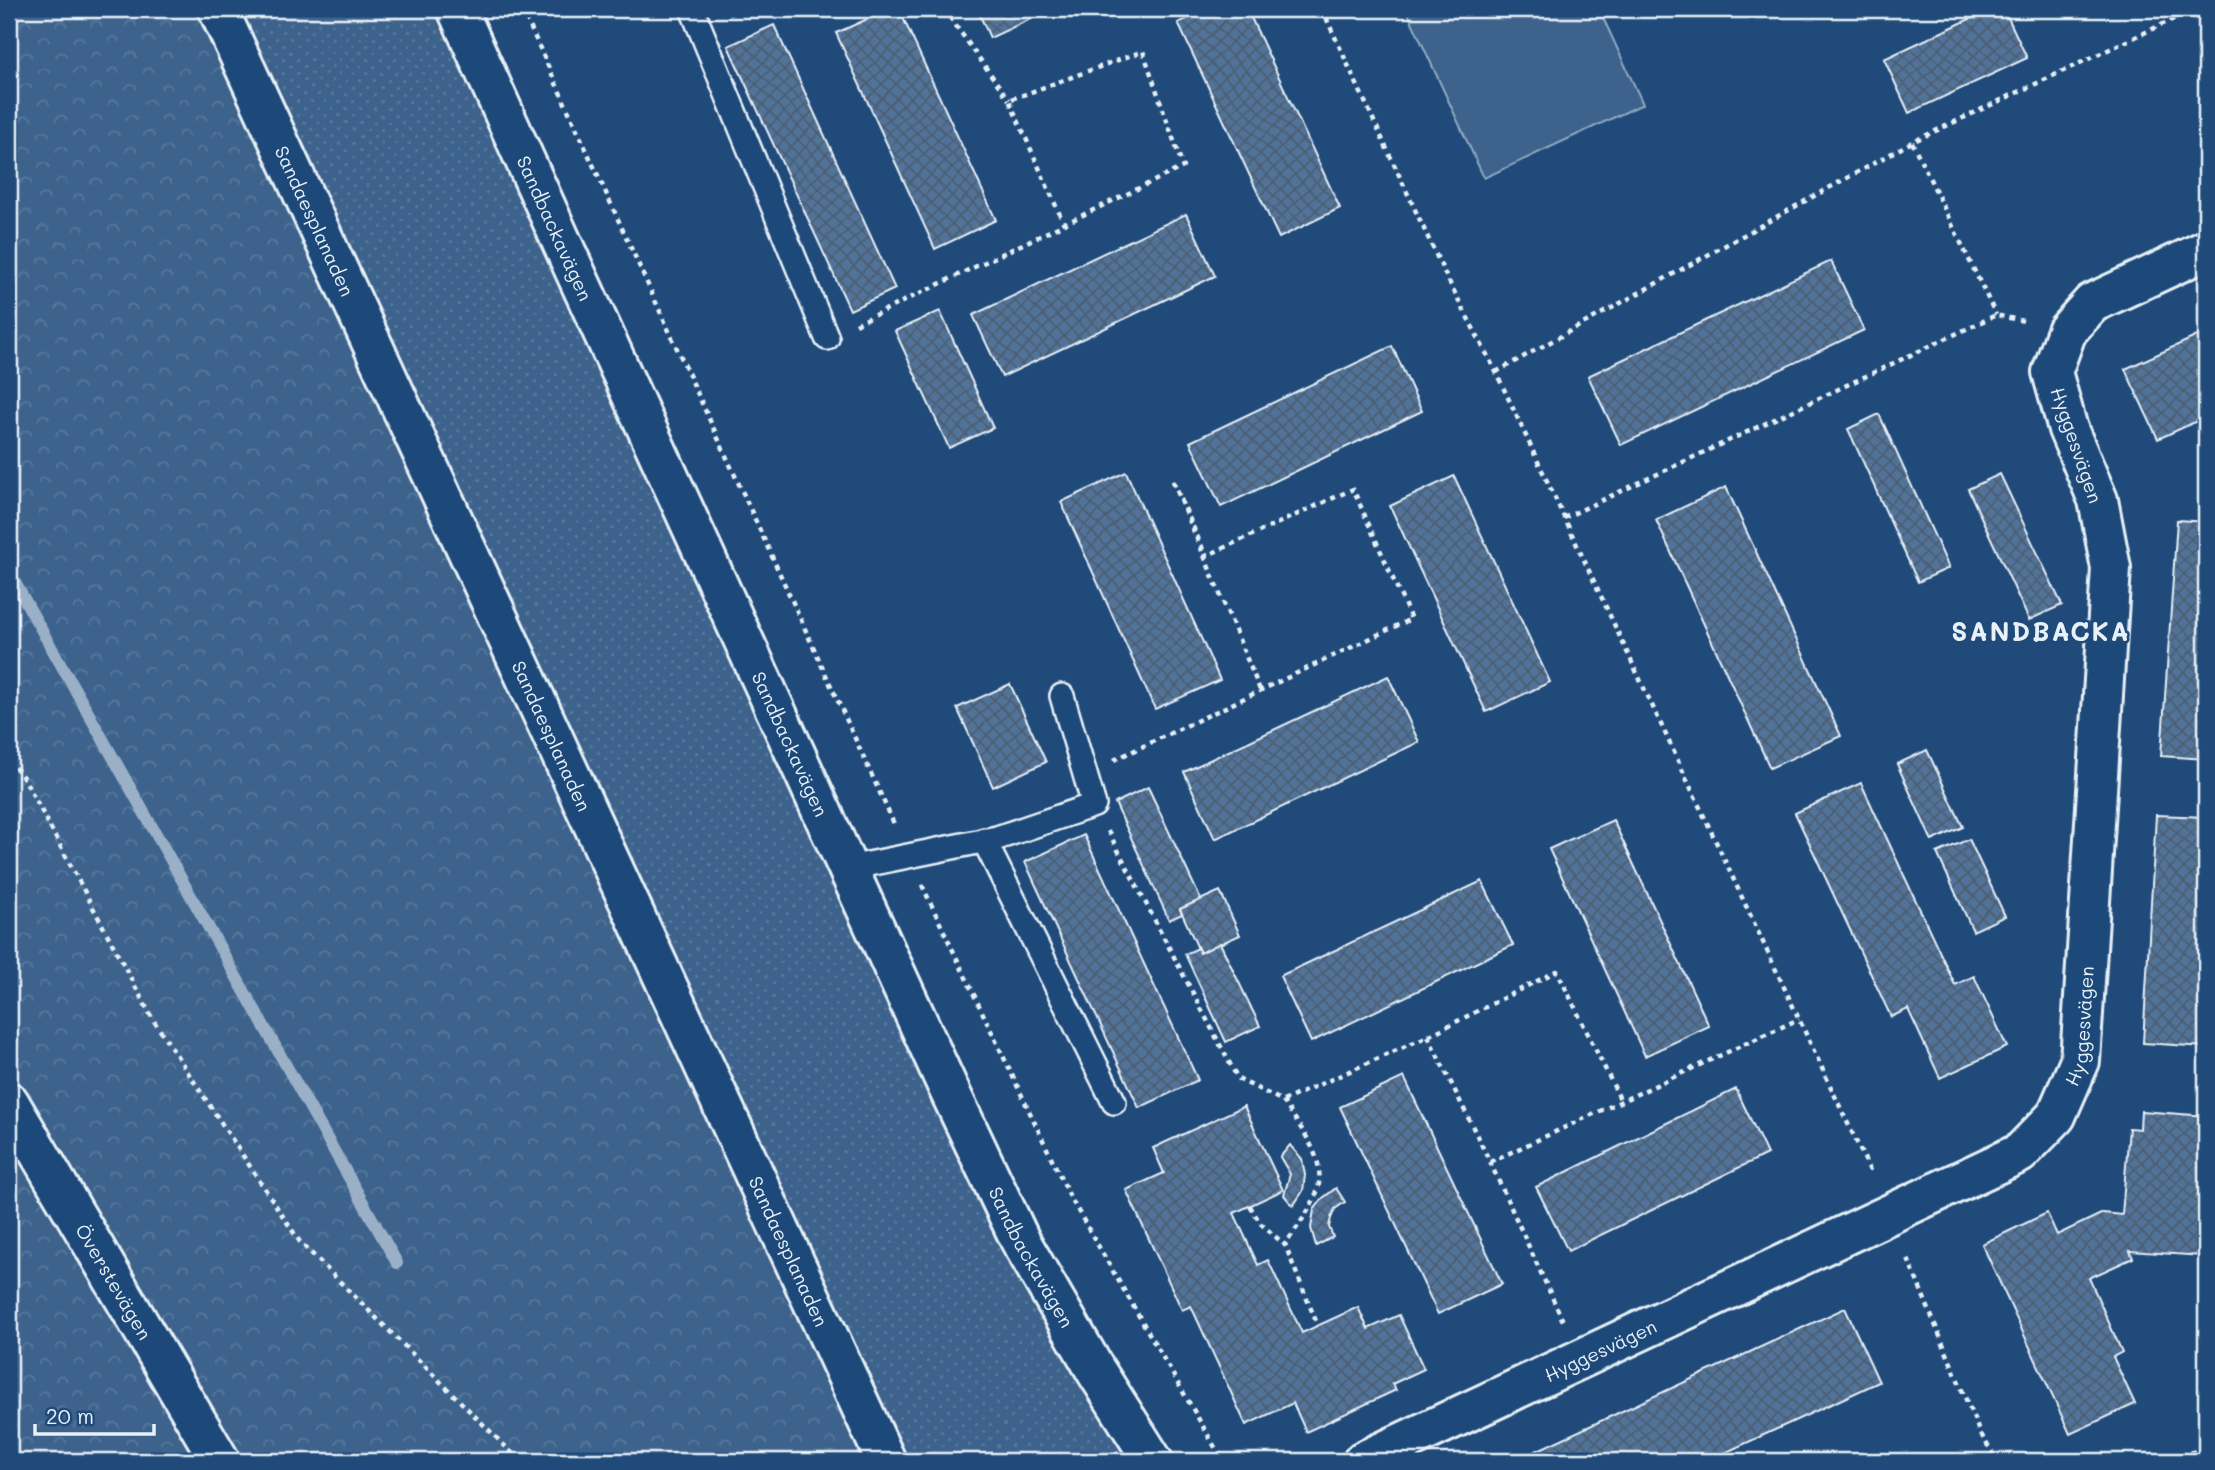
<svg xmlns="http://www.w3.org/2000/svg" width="2215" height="1470" viewBox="0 0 2215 1470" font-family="Mali,sans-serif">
<defs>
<pattern id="grass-dots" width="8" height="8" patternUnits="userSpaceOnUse" patternTransform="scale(1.75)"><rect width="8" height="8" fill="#3c628c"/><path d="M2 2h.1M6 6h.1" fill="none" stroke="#58799d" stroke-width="1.8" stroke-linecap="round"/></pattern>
<pattern id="forest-crowns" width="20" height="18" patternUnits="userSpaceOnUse" patternTransform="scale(1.75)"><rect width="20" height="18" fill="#3c628c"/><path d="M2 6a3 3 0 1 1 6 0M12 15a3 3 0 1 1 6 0" fill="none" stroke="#58799d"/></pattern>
<pattern id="building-cross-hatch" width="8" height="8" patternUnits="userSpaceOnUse" patternTransform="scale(1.75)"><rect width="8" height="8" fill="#517399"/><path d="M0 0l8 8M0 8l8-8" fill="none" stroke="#4c5e72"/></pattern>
</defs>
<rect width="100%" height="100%" fill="#1f4a7a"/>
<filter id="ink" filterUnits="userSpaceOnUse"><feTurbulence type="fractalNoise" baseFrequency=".0143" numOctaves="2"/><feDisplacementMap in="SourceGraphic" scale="14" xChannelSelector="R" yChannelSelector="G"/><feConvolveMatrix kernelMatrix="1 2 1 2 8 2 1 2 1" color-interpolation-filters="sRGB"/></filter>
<g filter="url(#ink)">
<path fill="url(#grass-dots)" stroke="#92aac2" stroke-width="2" d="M 218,9 L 457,9 L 849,868 L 1153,1461 L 886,1461 Z"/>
<path fill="url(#forest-crowns)" stroke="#92aac2" stroke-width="2" d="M 9,9 L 218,9 L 886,1461 L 9,1461 Z"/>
<path fill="#3c628c" stroke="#92aac2" stroke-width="2" d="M 1406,9 L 1599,9 L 1643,104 L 1484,178 Z"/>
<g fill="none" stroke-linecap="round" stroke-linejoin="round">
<path stroke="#9ab0c7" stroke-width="12" d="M 9,572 L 397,1263"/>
</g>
<g fill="url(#building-cross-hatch)" stroke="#e8f1f8" stroke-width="2">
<path d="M 890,9 L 899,9 L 996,220 L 935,249 L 836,33 Z"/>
<path d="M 977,9 L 1052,9 L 990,38 Z"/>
<path d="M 1208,9 L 1247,9 L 1340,208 L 1279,238 L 1178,23 Z"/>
<path d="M 1991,9 L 2004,9 L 2027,58 L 1909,113 L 1884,59 Z"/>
<path d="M 774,25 L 895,289 L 850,310 L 728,46 Z"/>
<path d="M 1186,214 L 1215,276 L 1002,377 L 973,315 Z"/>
<path d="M 1831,261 L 1864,330 L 1621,445 L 1588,376 Z"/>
<path d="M 940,311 L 993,428 L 949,448 L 895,331 Z"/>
<path d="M 2206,332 L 2206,417 L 2158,439 L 2125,369 Z"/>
<path d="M 1392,346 L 1422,411 L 1221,507 L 1190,442 Z"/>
<path d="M 1879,414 L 1949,568 L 1918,582 L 1848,429 Z"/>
<path d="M 1126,472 L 1220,680 L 1155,709 L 1061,502 Z"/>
<path d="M 2000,474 L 2062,605 L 2029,620 L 1968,489 Z"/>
<path d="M 1454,476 L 1550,682 L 1486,712 L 1390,506 Z"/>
<path d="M 1726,487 L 1841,736 L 1770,768 L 1656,520 Z"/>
<path d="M 2177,520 L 2206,522 L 2206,759 L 2161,756 Z"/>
<path d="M 1388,676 L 1419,742 L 1215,839 L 1184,772 Z"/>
<path d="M 1010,684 L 1046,762 L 993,787 L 957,708 Z"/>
<path d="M 1927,750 L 1963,827 L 1932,841 L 1897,764 Z"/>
<path d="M 1861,783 L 1955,985 L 1974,976 L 2007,1047 L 1940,1078 L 1908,1009 L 1891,1017 L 1795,813 Z"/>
<path d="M 1148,787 L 1201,900 L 1180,909 L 1182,914 L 1169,920 L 1115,803 Z"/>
<path d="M 2156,815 L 2206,817 L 2206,1047 L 2143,1043 Z"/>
<path d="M 1613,820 L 1709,1026 L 1645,1056 L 1549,849 Z"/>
<path d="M 1084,835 L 1198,1080 L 1139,1108 L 1025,862 Z"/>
<path d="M 1969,839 L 2005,916 L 1973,931 L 1937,853 Z"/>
<path d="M 1482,881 L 1513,945 L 1311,1042 L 1280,976 Z"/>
<path d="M 1220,891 L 1240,935 L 1200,953 L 1180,909 Z"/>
<path d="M 1220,943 L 1260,1026 L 1226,1042 L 1185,954 L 1198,948 L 1200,953 Z"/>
<path d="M 1404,1077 L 1502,1284 L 1438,1314 L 1340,1107 Z"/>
<path d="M 1736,1089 L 1767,1154 L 1568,1251 L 1536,1187 Z"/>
<path d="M 1244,1106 L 1283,1190 L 1234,1213 L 1258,1265 L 1268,1260 L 1302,1333 L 1358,1307 L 1368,1329 L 1399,1315 L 1424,1369 L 1392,1384 L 1396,1390 L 1306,1432 L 1293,1403 L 1246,1425 L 1191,1306 L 1182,1310 L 1126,1190 L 1164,1173 L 1153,1148 Z"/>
<path d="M 2141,1111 L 2206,1116 L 2206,1201 L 2202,1256 L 2130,1251 L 2133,1258 L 2089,1278 L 2122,1352 L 2113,1357 L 2135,1404 L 2070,1434 L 1982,1244 L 2047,1213 L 2057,1235 L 2103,1213 L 2122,1215 L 2129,1128 L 2140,1129 Z"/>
<path d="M 1290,1145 L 1302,1159 L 1305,1175 L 1303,1191 L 1293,1206 L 1284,1195 L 1290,1174 L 1280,1157 Z"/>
<path d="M 1336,1188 L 1345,1202 L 1335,1209 L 1331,1218 L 1329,1227 L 1333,1237 L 1316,1246 L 1311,1228 L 1314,1210 L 1323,1198 Z"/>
<path d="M 1845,1308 L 1879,1382 L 1707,1461 L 1514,1461 Z"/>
</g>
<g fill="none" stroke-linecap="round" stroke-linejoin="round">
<defs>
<g id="lane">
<path d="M 692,9 L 827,338"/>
<path d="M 984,840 L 1114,1102"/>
<path d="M 849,868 L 997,838 L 1094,805 L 1062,696"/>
</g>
<g id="street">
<path id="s1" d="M 457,9 L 563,245 L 950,1092 L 1020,1240 L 1096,1371 L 1153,1461"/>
<path id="s2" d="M 9,1102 L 220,1461"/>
<path id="s3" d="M 1363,1461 L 2020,1153 L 2056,1116 L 2080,1061 L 2111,568 L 2098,500 L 2068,429 L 2052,372 L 2067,331 L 2092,303 L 2206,250"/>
</g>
<g id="secondary">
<path id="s4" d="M 218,9 L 886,1461"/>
</g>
</defs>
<use href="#lane" stroke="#e8f1f8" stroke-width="28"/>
<use href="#street" stroke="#e8f1f8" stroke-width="44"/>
<use href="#secondary" stroke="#e8f1f8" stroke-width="44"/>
<g stroke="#e8f1f8" stroke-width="4.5" stroke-dasharray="5 5" stroke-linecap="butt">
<path d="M 522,9 L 895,826"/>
<path d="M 944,9 L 1009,100"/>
<path d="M 1322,9 L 1444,272 L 1496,372 L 1872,1175"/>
<path d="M 2196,9 L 2206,30"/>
<path d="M 729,14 L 740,9"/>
<path d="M 1912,142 L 1996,315"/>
<path d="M 856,324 L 1183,167 L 1143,51 L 1009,100 L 1064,224"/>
<path d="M 1496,372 L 1912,142 L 2195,9"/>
<path d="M 1564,518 L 1996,315 L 2028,322"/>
<path d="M 9,759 L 25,780 L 152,1018 L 300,1242 L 520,1461"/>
<path d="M 1114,760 L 1411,619 L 1353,489 L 1206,556 L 1172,479 L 1260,690"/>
<path d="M 1108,831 L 1238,1079 L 1283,1101 L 1428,1036 L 1557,971 L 1621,1101"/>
<path d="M 922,885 L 1070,1197 L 1223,1461"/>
<path d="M 1428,1036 L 1490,1162 L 1564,1323"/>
<path d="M 1283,1101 C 1298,1125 1323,1153 1319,1183 C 1317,1202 1296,1228 1285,1245"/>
<path d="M 1490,1162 L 1799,1019"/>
<path d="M 1250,1206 L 1260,1223 L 1285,1245 L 1318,1326"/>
<path d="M 1908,1259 L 1979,1431 L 1997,1461"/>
<path d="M 9,1455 L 18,1461"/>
<path d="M 2151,1461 L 2206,1449"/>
</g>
<use href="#lane" stroke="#1f4a7a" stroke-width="23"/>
<use href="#street" stroke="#1f4a7a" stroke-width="38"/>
<use href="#secondary" stroke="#1f4a7a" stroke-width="38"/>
</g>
</g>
<g text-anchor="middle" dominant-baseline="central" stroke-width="5" stroke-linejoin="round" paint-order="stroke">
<g font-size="19" fill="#e8f1f8" stroke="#1f4a7a">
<text stroke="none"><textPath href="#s4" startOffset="233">Sandaesplanaden</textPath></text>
<text stroke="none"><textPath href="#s1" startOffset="240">Sandbackavägen</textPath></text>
<text transform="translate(2077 445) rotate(71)">Hyggesvägen</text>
<text stroke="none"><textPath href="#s4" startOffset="800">Sandaesplanaden</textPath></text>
<text stroke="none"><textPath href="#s1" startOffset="807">Sandbackavägen</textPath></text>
<text stroke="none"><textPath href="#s3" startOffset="872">Hyggesvägen</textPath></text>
<text stroke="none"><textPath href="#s4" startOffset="1367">Sandaesplanaden</textPath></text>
<text stroke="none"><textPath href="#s1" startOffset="1374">Sandbackavägen</textPath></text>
<text stroke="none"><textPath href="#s2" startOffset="208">Överstevägen</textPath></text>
<text stroke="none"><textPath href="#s3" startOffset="262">Hyggesvägen</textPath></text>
</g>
<g font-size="26" font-weight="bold" letter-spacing="2" fill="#e8f1f8" stroke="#1f4a7a">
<text x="2041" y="631">SANDBACKA</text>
</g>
</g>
<rect width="2215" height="1470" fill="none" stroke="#1f4a7a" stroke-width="35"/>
<rect x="18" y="18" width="2180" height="1435" fill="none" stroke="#e8f1f8" stroke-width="2.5" filter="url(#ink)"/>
<path d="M35 1424v10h119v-10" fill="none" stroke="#e8f1f8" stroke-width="3.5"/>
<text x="46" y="1424" font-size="21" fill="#e8f1f8" stroke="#1f4a7a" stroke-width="5" paint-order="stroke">20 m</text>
</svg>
